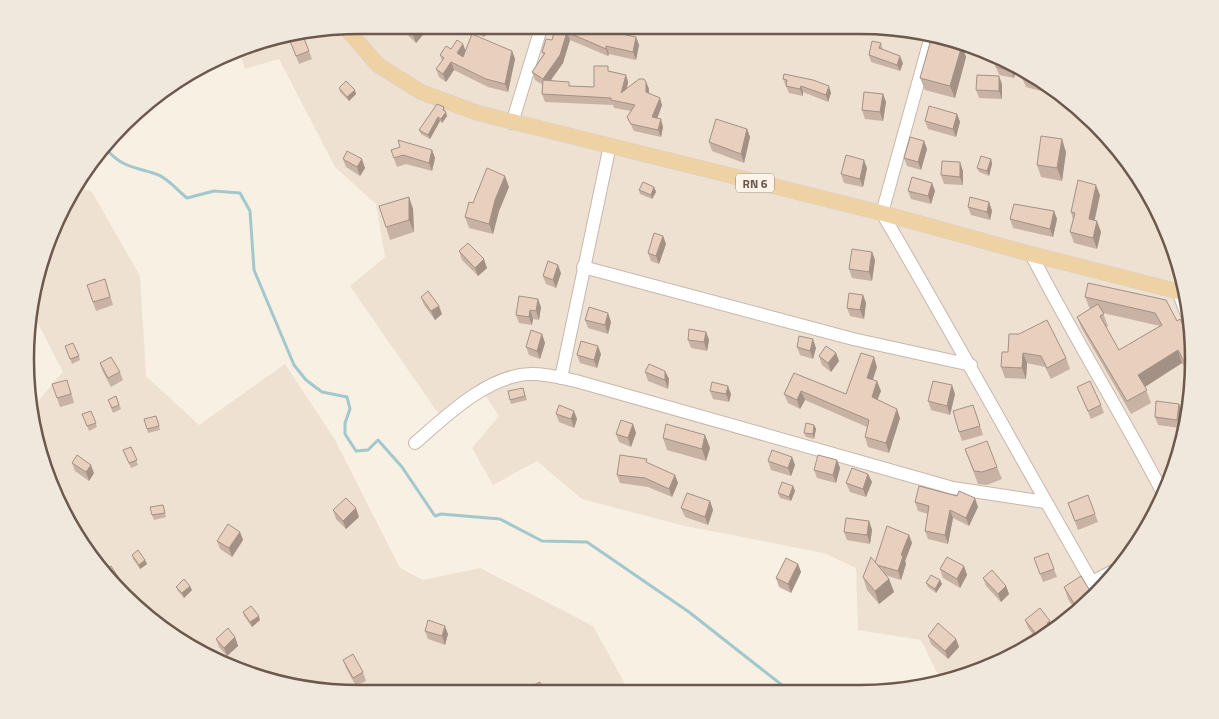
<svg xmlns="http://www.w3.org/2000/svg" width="1219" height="719" viewBox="0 0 1219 719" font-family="'Titillium Web',sans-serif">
<rect width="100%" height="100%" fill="#f8f0e2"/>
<g fill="#eee1d2">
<path d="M 360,25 L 882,26 L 967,43 L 1046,82 L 1096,123 L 1138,174 L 1169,232 L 1188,295 L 1194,360 L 1188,425 L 1168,488 L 1137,546 L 1080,611 L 1026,649 L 967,676 L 941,681 L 921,640 L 858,630 L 856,568 L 824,553 L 685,526 L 582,499 L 537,461 L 493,485 L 472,448 L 499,416 L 483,392 L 440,416 L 350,286 L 385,257 L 376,204 L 335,167 L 279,59 L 245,69 L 239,50 L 252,43 Z"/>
<path d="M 75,186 L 92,192 L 140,276 L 146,376 L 199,425 L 285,364 L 335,440 L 400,568 L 423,580 L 480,568 L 593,626 L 630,693 L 337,693 L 252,676 L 173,637 L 94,563 L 43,467 L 33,407 L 63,372 L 33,314 L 43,252 Z"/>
</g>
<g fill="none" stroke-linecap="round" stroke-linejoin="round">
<path stroke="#a2c8ce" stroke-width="3" d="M 105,148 C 124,169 133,166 156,174 C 167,177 178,191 187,198 L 214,191 L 240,193 L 250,211 L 254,270 L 294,365 L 306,380 L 322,392 L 347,397 L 350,409 L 345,423 L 345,434 L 356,451 L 368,450 L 378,440 L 402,467 L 435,516 L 441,514 L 500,519 L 542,541 L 587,542 L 689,612 L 792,693"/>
<defs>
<g id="minor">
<path d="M 931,36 L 882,213 C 955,338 1025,466 1097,591"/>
<path d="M 512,123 L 542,25"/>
<path d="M 1031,254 C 1073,336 1122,414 1164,495"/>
<path d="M 583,267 L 853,339 L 971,365"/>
<path d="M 1178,291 L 1191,326"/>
<path d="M 561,378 L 610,145"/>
<path d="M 415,443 C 445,417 488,375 530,374 C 545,373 561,378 576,381 L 953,488 L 1045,502"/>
<path d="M 1092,582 L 1117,569"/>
</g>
<path id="major" d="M 345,27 L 378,65 L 421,92 L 478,113 L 882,213 L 1031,254 L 1188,294"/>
</defs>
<use href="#minor" stroke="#c7b7ac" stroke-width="14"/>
<use href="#major" stroke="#d6d0cd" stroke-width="16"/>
<use href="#minor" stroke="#fff" stroke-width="12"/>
<use href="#major" stroke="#eed2a3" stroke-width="15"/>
</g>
<g fill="#c8b2a3" fill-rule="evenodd">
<path d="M 397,25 L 427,25 L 428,29 L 416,43 Z"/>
<path d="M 466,25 L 490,25 L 484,37 L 467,29 Z"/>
<path d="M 508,25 L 527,25 L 527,34 L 509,28 Z"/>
<path d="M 556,25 L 613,32 L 636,37 L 639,45 L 636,60 L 609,54 L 608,56 L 570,40 L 563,63 L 551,80 L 571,86 L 594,87 L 610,71 L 626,75 L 628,82 L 627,89 L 646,82 L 649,89 L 649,93 L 662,105 L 657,118 L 663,127 L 661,137 L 634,131 L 627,117 L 631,111 L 614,108 L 613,105 L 545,102 L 542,94 L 543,85 L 535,80 L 532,72 L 543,55 L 542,52 L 552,40 Z"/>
<path d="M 894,28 L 907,31 L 905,38 L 896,35 Z"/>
<path d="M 303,36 L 312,59 L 299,64 L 290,41 Z"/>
<path d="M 935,36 L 953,40 L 953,42 L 962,45 L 966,57 L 955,98 L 925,90 L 920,78 Z"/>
<path d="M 261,41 L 263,46 L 255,49 L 253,43 Z"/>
<path d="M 881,43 L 883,50 L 903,63 L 900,71 L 871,62 L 869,55 Z"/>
<path d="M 463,44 L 465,50 L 512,51 L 515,59 L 508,92 L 488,87 L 454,70 L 446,82 L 439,77 L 436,69 L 442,61 L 440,55 L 451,49 Z"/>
<path d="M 973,46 L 990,54 L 976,54 Z"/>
<path d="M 997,58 L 1016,67 L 1014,78 L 999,75 L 996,67 Z"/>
<path d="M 1025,71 L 1046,82 L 1060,93 L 1042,88 L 1041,91 L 1026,87 L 1022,78 Z"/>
<path d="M 783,79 L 831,93 L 828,102 L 803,92 L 803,96 L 789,93 Z"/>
<path d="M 1002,84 L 1002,99 L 979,98 L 976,90 Z"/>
<path d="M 339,88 L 356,94 L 349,101 L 340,92 Z"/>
<path d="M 883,94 L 886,102 L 883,121 L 865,119 L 862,110 Z"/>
<path d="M 444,107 L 447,116 L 442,123 L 440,121 L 430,139 L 421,134 L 419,130 Z"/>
<path d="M 1084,113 L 1096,123 L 1100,128 L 1086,125 L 1083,116 Z"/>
<path d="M 957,114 L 960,122 L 956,137 L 928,129 L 925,121 Z"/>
<path d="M 747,129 L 750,137 L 744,163 L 712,151 L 709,142 Z"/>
<path d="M 924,141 L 927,149 L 921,170 L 907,166 L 904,158 Z"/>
<path d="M 391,150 L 432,150 L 435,158 L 432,171 L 406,164 L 397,167 Z"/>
<path d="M 1066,152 L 1062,181 L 1041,177 L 1037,165 Z"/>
<path d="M 343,159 L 365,168 L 360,176 L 346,167 Z"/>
<path d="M 991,159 L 992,164 L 989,176 L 979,172 L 977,168 Z"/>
<path d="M 867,168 L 863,187 L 844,183 L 841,174 Z"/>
<path d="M 963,171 L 963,185 L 944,184 L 941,175 Z"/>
<path d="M 932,183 L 935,191 L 931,204 L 911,199 L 908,191 Z"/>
<path d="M 509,187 L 499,211 L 493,234 L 469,228 L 465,217 L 473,203 Z"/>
<path d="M 654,187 L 656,192 L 652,199 L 640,194 L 639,190 Z"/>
<path d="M 1100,195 L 1095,220 L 1101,232 L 1097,249 L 1074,243 L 1070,232 L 1073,219 L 1071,212 Z"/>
<path d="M 409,197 L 413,209 L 414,232 L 390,240 L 386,227 Z"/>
<path d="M 989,202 L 992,211 L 990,220 L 971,215 L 968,207 Z"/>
<path d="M 1054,211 L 1057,219 L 1053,237 L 1013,228 L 1010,219 Z"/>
<path d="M 663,236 L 666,244 L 659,264 L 651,261 L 648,253 Z"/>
<path d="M 459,251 L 487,268 L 478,276 L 462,260 Z"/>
<path d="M 872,252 L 875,260 L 872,281 L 852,278 L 849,269 Z"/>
<path d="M 561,273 L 556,288 L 546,284 L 543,276 Z"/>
<path d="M 105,279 L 113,305 L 96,311 L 87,285 Z"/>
<path d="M 863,295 L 866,303 L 864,319 L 850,316 L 847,308 Z"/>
<path d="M 421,297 L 442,314 L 435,320 L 424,305 Z"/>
<path d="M 1085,297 L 1166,300 L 1194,360 L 1192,380 L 1182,363 L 1145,387 L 1151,403 L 1131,414 L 1082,329 L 1077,317 L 1090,309 ZM 1103,313 L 1160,326 L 1119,350 L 1106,328 L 1108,326 Z"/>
<path d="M 541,307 L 539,320 L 533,319 L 532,325 L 519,323 L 516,315 Z"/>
<path d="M 585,320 L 611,322 L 608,334 L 588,328 Z"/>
<path d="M 706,332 L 709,340 L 707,351 L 691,348 L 688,340 Z"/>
<path d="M 542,334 L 545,343 L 540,359 L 529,355 L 526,347 Z"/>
<path d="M 1009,334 L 1066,358 L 1070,369 L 1051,379 L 1045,367 L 1027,363 L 1026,379 L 1005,378 L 1001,367 L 1008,352 Z"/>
<path d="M 65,346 L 79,356 L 80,360 L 72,364 Z"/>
<path d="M 797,347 L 816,348 L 813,359 L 800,355 Z"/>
<path d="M 836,353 L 839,361 L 831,372 L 822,365 L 819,356 Z"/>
<path d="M 601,354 L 597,368 L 580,363 L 577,355 Z"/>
<path d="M 100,363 L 120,372 L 123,380 L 111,387 L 103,372 Z"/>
<path d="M 877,367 L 873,380 L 881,391 L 877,400 L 900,418 L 889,453 L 868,447 L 865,437 L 867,427 L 805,400 L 800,409 L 788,403 L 784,394 L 794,373 L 846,394 Z"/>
<path d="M 665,371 L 669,379 L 668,389 L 648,381 L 645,372 Z"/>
<path d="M 1077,387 L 1101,405 L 1104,413 L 1091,419 Z"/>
<path d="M 70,388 L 74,403 L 60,407 L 57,398 Z"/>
<path d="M 523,388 L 527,400 L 511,404 L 510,400 Z"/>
<path d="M 710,391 L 731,394 L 729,402 L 713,399 Z"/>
<path d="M 955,394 L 950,415 L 931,410 L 928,401 Z"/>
<path d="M 116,396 L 121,409 L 113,413 L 108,400 Z"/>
<path d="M 1179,404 L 1182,412 L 1180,428 L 1158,425 L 1155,417 Z"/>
<path d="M 91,411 L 97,427 L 89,431 L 82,414 Z"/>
<path d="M 976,413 L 983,435 L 962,441 L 959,432 Z"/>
<path d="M 556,414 L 577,419 L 574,428 L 559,422 Z"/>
<path d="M 158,420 L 160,430 L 148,433 L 147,429 Z"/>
<path d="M 633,424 L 636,433 L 631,447 L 619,442 L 616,434 Z"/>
<path d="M 814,425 L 816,429 L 814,439 L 806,437 L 804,433 Z"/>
<path d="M 705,435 L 710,448 L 706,461 L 667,450 L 663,438 Z"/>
<path d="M 131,447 L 138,465 L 131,468 L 123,450 Z"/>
<path d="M 965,449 L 997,467 L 1002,479 L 987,485 L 978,484 Z"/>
<path d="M 792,457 L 795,465 L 791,476 L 771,470 L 768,461 Z"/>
<path d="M 837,460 L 840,468 L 836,483 L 817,478 L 814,470 Z"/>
<path d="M 72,463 L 94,473 L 89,481 L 75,471 Z"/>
<path d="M 868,474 L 872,482 L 866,497 L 850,492 L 846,483 Z"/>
<path d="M 617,475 L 675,475 L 678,483 L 672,497 L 648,487 L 620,483 Z"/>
<path d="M 793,486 L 795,491 L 791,501 L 780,498 L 778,493 Z"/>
<path d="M 1088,495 L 1098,522 L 1078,530 L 1068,503 Z"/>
<path d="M 710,501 L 713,510 L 708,525 L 685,517 L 681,508 Z"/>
<path d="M 915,502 L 978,507 L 969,526 L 953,518 L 948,544 L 928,539 L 925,531 L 928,514 L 918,511 Z"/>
<path d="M 163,505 L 166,517 L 154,520 L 152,515 Z"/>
<path d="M 333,510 L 359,517 L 346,529 L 336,519 Z"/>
<path d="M 869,521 L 872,530 L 870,544 L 847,540 L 844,532 Z"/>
<path d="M 240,532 L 243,540 L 232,557 L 220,549 L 217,541 Z"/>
<path d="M 909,535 L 912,543 L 905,561 L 906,564 L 901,580 L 885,575 L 889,579 L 894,592 L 879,604 L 867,590 L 863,577 L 875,563 Z"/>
<path d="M 1048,553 L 1057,577 L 1043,582 L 1034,558 Z"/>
<path d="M 132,555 L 147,564 L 140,569 L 133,559 Z"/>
<path d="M 798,564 L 801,572 L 791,593 L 779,587 L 776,578 Z"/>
<path d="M 964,566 L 967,575 L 960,588 L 943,578 L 940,569 Z"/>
<path d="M 983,578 L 1006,586 L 1009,594 L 1001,602 L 986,586 Z"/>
<path d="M 940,580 L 942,584 L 936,593 L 928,587 L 926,583 Z"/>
<path d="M 176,587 L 192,590 L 184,598 L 178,591 Z"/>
<path d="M 1064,587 L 1093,596 L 1080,611 L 1077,613 L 1068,599 Z"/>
<path d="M 243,612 L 260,620 L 252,627 L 244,616 Z"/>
<path d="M 1025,620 L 1050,621 L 1053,630 L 1038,641 L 1028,628 Z"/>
<path d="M 425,631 L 448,634 L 445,645 L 428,639 Z"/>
<path d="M 928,636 L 956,639 L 959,647 L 948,659 L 931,644 Z"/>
<path d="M 235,637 L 238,646 L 227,656 L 219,647 L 216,639 Z"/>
<path d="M 343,660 L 363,672 L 366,681 L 356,686 L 346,668 Z"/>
</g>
<g fill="#a39185">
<path d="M 421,25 L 427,25 L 428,29 L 416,43 L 413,35 Z"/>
<path d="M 483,25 L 490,25 L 484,37 L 481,29 Z"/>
<path d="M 524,25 L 527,25 L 527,34 Z"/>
<path d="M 902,30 L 907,31 L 905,38 L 902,31 Z"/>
<path d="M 567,32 L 570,40 L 563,63 L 546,87 L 543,79 Z"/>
<path d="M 636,37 L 639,45 L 636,60 L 633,52 Z"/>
<path d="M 947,39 L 953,40 L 951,52 L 946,40 Z"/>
<path d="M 463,44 L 466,52 L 460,61 L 457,53 Z"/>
<path d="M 962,45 L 966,57 L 955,98 L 950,86 Z"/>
<path d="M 606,46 L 609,54 L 608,56 L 606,49 Z"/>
<path d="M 512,51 L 515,59 L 508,92 L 505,84 Z"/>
<path d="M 900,56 L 903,63 L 900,71 L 897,65 Z"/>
<path d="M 451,62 L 454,70 L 446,82 L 443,74 Z"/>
<path d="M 1012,65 L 1016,67 L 1014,78 L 1011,70 Z"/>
<path d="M 626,75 L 628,82 L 624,101 L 621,93 Z"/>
<path d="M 999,76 L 1002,84 L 1002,99 L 999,91 Z"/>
<path d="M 1039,79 L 1042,88 L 1041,91 L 1038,83 Z"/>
<path d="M 646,82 L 649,89 L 649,100 L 646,92 Z"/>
<path d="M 801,86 L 803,92 L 803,96 L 800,89 Z"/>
<path d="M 829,86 L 831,93 L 828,102 L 826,95 Z"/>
<path d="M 355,90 L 356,94 L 349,101 L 347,97 Z"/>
<path d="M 883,94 L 886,102 L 883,121 L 880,112 Z"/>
<path d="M 660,98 L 662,105 L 655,125 L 652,117 Z"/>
<path d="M 446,112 L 447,116 L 442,123 L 441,119 Z"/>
<path d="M 957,114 L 960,122 L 956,137 L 953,129 Z"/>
<path d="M 438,117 L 440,121 L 430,139 L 428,135 Z"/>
<path d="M 661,119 L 663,127 L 661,137 L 658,130 Z"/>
<path d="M 747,129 L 750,137 L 744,163 L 741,154 Z"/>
<path d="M 1062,139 L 1066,152 L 1062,181 L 1057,168 Z"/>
<path d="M 924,141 L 927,149 L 921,170 L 918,162 Z"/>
<path d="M 432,150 L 435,158 L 432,171 L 429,163 Z"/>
<path d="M 362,159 L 365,168 L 360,176 L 357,167 Z"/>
<path d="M 991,159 L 992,164 L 989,176 L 987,171 Z"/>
<path d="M 864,160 L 867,168 L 863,187 L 860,179 Z"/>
<path d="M 960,162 L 963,171 L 963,185 L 960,177 Z"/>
<path d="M 505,176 L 509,187 L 499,211 L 493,234 L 489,224 L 495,200 Z"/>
<path d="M 932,183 L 935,191 L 931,204 L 928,196 Z"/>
<path d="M 1096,185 L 1100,195 L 1092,230 L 1089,219 Z"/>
<path d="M 654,187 L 656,192 L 652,199 L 651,195 Z"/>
<path d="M 409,197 L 413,209 L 414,232 L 409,220 Z"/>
<path d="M 989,202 L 992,211 L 990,220 L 987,212 Z"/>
<path d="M 1054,211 L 1057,219 L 1053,237 L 1050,229 Z"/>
<path d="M 1097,221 L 1101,232 L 1097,249 L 1093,238 Z"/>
<path d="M 663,236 L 666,244 L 659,264 L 656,256 Z"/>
<path d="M 872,252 L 875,260 L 872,281 L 869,272 Z"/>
<path d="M 484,259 L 487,268 L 478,276 L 475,268 Z"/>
<path d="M 558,265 L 561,273 L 556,288 L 553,280 Z"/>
<path d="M 863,295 L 866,303 L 864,319 L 860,310 Z"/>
<path d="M 538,299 L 541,307 L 539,320 L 536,311 Z"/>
<path d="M 439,306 L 442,314 L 435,320 L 431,311 Z"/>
<path d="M 530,310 L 533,319 L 532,325 L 529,317 Z"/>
<path d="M 608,313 L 611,322 L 608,334 L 605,325 Z"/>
<path d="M 706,332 L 709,340 L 707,351 L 704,342 Z"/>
<path d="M 542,334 L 545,343 L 540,359 L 537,351 Z"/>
<path d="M 813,339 L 816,348 L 813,359 L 810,351 Z"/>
<path d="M 598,346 L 601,354 L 597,368 L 594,360 Z"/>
<path d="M 1178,350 L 1182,363 L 1143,388 L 1138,375 Z"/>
<path d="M 836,353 L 839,361 L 831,372 L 828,363 Z"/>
<path d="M 1023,353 L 1027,363 L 1026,379 L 1022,368 Z"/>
<path d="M 874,357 L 877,367 L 870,387 L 867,378 Z"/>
<path d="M 665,371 L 669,379 L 668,389 L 665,380 Z"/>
<path d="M 877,381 L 881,391 L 875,406 L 872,397 Z"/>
<path d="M 952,385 L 955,394 L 950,415 L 947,406 Z"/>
<path d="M 728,386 L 731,394 L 729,402 L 726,394 Z"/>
<path d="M 801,391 L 805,400 L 800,409 L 797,400 Z"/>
<path d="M 1179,404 L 1182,412 L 1180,428 L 1177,420 Z"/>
<path d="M 897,409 L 900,418 L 889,453 L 886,443 Z"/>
<path d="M 574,411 L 577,419 L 574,428 L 571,419 Z"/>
<path d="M 633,424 L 636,433 L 631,447 L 628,438 Z"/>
<path d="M 814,425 L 816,429 L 814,439 L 813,434 Z"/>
<path d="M 705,435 L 710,448 L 706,461 L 702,449 Z"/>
<path d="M 792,457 L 795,465 L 791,476 L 788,468 Z"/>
<path d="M 837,460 L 840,468 L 836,483 L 833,475 Z"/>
<path d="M 91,465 L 94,473 L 89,481 L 86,472 Z"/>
<path d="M 868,474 L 872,482 L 866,497 L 863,489 Z"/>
<path d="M 675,475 L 678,483 L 672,497 L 669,489 Z"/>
<path d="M 793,486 L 795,491 L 791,501 L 789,497 Z"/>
<path d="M 975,498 L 978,507 L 969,526 L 966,518 Z"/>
<path d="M 710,501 L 713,510 L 708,525 L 705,517 Z"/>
<path d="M 356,508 L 359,517 L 346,529 L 343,521 Z"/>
<path d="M 950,510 L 953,518 L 948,544 L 945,535 Z"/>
<path d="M 869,521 L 872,530 L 870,544 L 867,535 Z"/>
<path d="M 240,532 L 243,540 L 232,557 L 229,548 Z"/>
<path d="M 909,535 L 912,543 L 905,561 L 906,564 L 901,580 L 898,571 L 901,555 Z"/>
<path d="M 145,560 L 147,564 L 140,569 L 139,565 Z"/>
<path d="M 798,564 L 801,572 L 791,593 L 788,584 Z"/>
<path d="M 964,566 L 967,575 L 960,588 L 957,579 Z"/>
<path d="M 118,577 L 120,581 L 116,584 L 113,581 Z"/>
<path d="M 889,579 L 894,592 L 879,604 L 875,591 Z"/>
<path d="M 940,580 L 942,584 L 936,593 L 935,589 Z"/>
<path d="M 190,586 L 192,590 L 184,598 L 182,593 Z"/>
<path d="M 1006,586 L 1009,594 L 1001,602 L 998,594 Z"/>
<path d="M 259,616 L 260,620 L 252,627 L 250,622 Z"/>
<path d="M 1050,621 L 1053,629 L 1050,631 L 1047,623 Z"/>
<path d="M 445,626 L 448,634 L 445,645 L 442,636 Z"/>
<path d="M 235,637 L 238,646 L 227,656 L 224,648 Z"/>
<path d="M 956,639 L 959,647 L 948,659 L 945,651 Z"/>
</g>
<g fill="#e9cfbe" stroke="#a39185">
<path d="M 402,25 L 421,25 L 413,35 Z"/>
<path d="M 474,25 L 483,25 L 481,29 Z"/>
<path d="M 556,25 L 603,25 L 613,29 L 612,32 L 636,37 L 633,52 L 606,46 L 606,49 L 567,32 L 560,55 L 543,79 L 532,72 L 545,53 L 542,52 L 546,39 L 552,40 Z"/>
<path d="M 472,34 L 512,51 L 505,84 L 486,79 L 451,62 L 443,74 L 436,69 L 444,58 L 440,55 L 446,46 L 451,49 L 457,40 L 463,44 L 457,53 L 463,57 Z"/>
<path d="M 303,36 L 309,51 L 296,56 L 290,41 Z"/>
<path d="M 932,36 L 947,39 L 946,40 L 962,45 L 950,86 L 920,78 Z"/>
<path d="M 872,41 L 881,43 L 879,48 L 900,56 L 897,65 L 869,55 Z"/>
<path d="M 997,58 L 1012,65 L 1011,70 L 996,67 Z"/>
<path d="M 594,66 L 608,66 L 608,71 L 626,75 L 621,93 L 639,79 L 644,79 L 646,82 L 646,92 L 660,98 L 652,117 L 661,119 L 658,130 L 631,124 L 627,117 L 635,105 L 611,100 L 611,98 L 542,94 L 543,80 L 569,82 L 569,86 L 594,87 Z"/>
<path d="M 1025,71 L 1045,81 L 1039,79 L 1038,83 L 1022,78 Z"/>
<path d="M 784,74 L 813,80 L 829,86 L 826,95 L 801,86 L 800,89 L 786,86 L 787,80 L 783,79 Z"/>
<path d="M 977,75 L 999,76 L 999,91 L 976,90 Z"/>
<path d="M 346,81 L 355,90 L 347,97 L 339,88 Z"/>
<path d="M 864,92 L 883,94 L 880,112 L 862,110 Z"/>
<path d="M 437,104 L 444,107 L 443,110 L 446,112 L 441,119 L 438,117 L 428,135 L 419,130 Z"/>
<path d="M 929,106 L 957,114 L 953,129 L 925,121 Z"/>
<path d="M 1084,113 L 1090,118 L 1083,116 Z"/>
<path d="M 716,119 L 747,129 L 741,154 L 709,142 Z"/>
<path d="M 1041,136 L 1062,139 L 1057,168 L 1037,165 Z"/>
<path d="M 910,137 L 924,141 L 918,162 L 904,158 Z"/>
<path d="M 398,140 L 432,150 L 429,163 L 403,155 L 394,158 L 391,150 L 400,147 Z"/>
<path d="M 347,151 L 362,159 L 357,167 L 343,159 Z"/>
<path d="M 846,155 L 864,160 L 860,179 L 841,174 Z"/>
<path d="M 981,156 L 991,159 L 987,171 L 977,168 Z"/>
<path d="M 942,161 L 960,162 L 960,177 L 941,175 Z"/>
<path d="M 487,168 L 505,176 L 495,200 L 489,224 L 465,217 L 469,202 L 473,203 Z"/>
<path d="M 912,177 L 932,183 L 928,196 L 908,191 Z"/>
<path d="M 1078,180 L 1096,185 L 1089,219 L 1097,221 L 1093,238 L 1070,232 L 1075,213 L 1071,212 Z"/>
<path d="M 643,182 L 654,187 L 651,195 L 639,190 Z"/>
<path d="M 409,197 L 409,220 L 386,227 L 379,206 Z"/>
<path d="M 970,197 L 989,202 L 987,212 L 968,207 Z"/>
<path d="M 1014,204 L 1054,211 L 1050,229 L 1010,219 Z"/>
<path d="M 654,233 L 663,236 L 656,256 L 648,253 Z"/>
<path d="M 468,243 L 484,259 L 475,268 L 459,251 Z"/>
<path d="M 852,249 L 872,252 L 869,272 L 849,269 Z"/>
<path d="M 548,261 L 558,265 L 553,280 L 543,276 Z"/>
<path d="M 105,279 L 110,297 L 93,302 L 87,285 Z"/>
<path d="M 1088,283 L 1166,300 L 1177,321 L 1180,319 L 1192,341 L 1194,360 L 1192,376 L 1178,350 L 1138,375 L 1147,390 L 1127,401 L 1077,317 L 1098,304 L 1104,314 L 1100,316 L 1119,350 L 1162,325 L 1155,313 L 1085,297 Z"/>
<path d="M 428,291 L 439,306 L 431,311 L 421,297 Z"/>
<path d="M 849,293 L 863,295 L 860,310 L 847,308 Z"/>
<path d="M 519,296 L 538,299 L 536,311 L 530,310 L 529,317 L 516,315 Z"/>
<path d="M 589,307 L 608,313 L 605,325 L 585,320 Z"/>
<path d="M 1047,320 L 1066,358 L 1047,368 L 1041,356 L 1023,353 L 1022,368 L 1001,367 L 1002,352 L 1008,352 L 1009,334 L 1019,334 Z"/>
<path d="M 689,329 L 706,332 L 704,342 L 688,340 Z"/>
<path d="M 531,330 L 542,334 L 537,351 L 526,347 Z"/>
<path d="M 799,336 L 813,339 L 810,351 L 797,347 Z"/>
<path d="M 581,341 L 598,346 L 594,360 L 577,355 Z"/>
<path d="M 73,343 L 79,356 L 70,359 L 65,346 Z"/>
<path d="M 826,346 L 836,353 L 828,363 L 819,356 Z"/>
<path d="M 861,353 L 874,357 L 867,378 L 877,381 L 872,397 L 897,409 L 886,443 L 865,437 L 869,420 L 801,391 L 797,400 L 784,394 L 794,373 L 846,394 Z"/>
<path d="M 111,357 L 120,372 L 108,378 L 100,363 Z"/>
<path d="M 649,364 L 665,371 L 665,380 L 645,372 Z"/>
<path d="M 67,380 L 71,394 L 57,398 L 52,384 Z"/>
<path d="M 933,381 L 952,385 L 947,406 L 928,401 Z"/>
<path d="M 1090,381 L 1101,405 L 1088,411 L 1077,387 Z"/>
<path d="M 712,382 L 728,386 L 726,394 L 710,391 Z"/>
<path d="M 523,388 L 525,396 L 510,400 L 508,391 Z"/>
<path d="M 116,396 L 119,405 L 112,408 L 108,400 Z"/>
<path d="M 1156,401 L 1179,404 L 1177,420 L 1155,417 Z"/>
<path d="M 559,405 L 574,411 L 571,419 L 556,414 Z"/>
<path d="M 973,405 L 980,426 L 959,432 L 953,411 Z"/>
<path d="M 91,411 L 96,423 L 87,426 L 82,414 Z"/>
<path d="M 156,416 L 159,426 L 147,429 L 144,419 Z"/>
<path d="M 621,420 L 633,424 L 628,438 L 616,434 Z"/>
<path d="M 806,423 L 814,425 L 813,434 L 804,433 Z"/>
<path d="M 666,424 L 705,435 L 702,449 L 663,438 Z"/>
<path d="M 987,441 L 997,467 L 982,472 L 974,471 L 965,449 Z"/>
<path d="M 131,447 L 137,460 L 129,463 L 123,450 Z"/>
<path d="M 772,450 L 792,457 L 788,468 L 768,461 Z"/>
<path d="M 77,455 L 91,465 L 86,472 L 72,463 Z"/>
<path d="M 620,455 L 647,459 L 646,462 L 675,475 L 669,489 L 645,478 L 617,475 Z"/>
<path d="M 818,455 L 837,460 L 833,475 L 814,470 Z"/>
<path d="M 852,468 L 868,474 L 863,489 L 846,483 Z"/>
<path d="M 782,482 L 793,486 L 789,497 L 778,493 Z"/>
<path d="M 919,486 L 957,496 L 959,491 L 975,498 L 966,518 L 950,510 L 945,535 L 925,531 L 929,506 L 915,502 Z"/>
<path d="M 687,493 L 710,501 L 705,517 L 681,508 Z"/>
<path d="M 1088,495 L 1095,514 L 1075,521 L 1068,503 Z"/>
<path d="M 346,498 L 356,508 L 343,521 L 333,510 Z"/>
<path d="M 163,505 L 165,513 L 152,515 L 150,507 Z"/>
<path d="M 846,518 L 869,521 L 867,535 L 844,532 Z"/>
<path d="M 228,524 L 240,532 L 229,548 L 217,541 Z"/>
<path d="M 887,526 L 909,535 L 901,555 L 903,556 L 898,571 L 877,565 L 875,563 Z"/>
<path d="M 138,550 L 145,560 L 139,565 L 132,555 Z"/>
<path d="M 1048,553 L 1054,569 L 1040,574 L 1034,558 Z"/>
<path d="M 871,557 L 889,579 L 875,591 L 863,577 Z"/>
<path d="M 947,557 L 964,566 L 957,579 L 940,569 Z"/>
<path d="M 786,558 L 798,564 L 788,584 L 776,578 Z"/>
<path d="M 111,566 L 118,577 L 113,581 L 103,571 Z"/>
<path d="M 992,570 L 1006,586 L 998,594 L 983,578 Z"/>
<path d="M 931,575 L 940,580 L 935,589 L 926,583 Z"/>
<path d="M 1112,575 L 1106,581 L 1105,580 Z"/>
<path d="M 1081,576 L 1093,596 L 1084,607 L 1078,610 L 1064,587 Z"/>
<path d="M 184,579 L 190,586 L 182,593 L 176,587 Z"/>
<path d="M 251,606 L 259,616 L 250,622 L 243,612 Z"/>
<path d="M 1040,608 L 1050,621 L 1047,623 L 1053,630 L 1040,639 L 1025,620 Z"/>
<path d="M 428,620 L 445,626 L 442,636 L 425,631 Z"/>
<path d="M 938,623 L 956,639 L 945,651 L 928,636 Z"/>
<path d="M 228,628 L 235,637 L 224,648 L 216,639 Z"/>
<path d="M 1025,645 L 1028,648 L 1016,654 Z"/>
<path d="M 353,654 L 363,672 L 353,678 L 343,660 Z"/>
<path d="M 1004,657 L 1006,659 L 998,662 Z"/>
<path d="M 965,668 L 969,675 L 954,679 L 952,676 Z"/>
<path d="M 540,682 L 545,693 L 528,693 L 526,689 Z"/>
</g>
<g text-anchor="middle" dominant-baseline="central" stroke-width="4" stroke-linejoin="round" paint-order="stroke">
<rect fill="#fcf4e8" stroke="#97877c" stroke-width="1" x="736" y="173.5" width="38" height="19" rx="4"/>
<g font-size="12" font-weight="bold" fill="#6c584d">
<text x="755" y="183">RN 6</text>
</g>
</g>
<path d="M0 0H1219V719H0ZM359 34H860A325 325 0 0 1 1185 359V360A325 325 0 0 1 860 685H359A325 325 0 0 1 34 360V359A325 325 0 0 1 359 34Z" fill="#f0e8dc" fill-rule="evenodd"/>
<path fill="none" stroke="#6c584d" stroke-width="2.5" d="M359 34H860A325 325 0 0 1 1185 359V360A325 325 0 0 1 860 685H359A325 325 0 0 1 34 360V359A325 325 0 0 1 359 34Z"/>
</svg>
